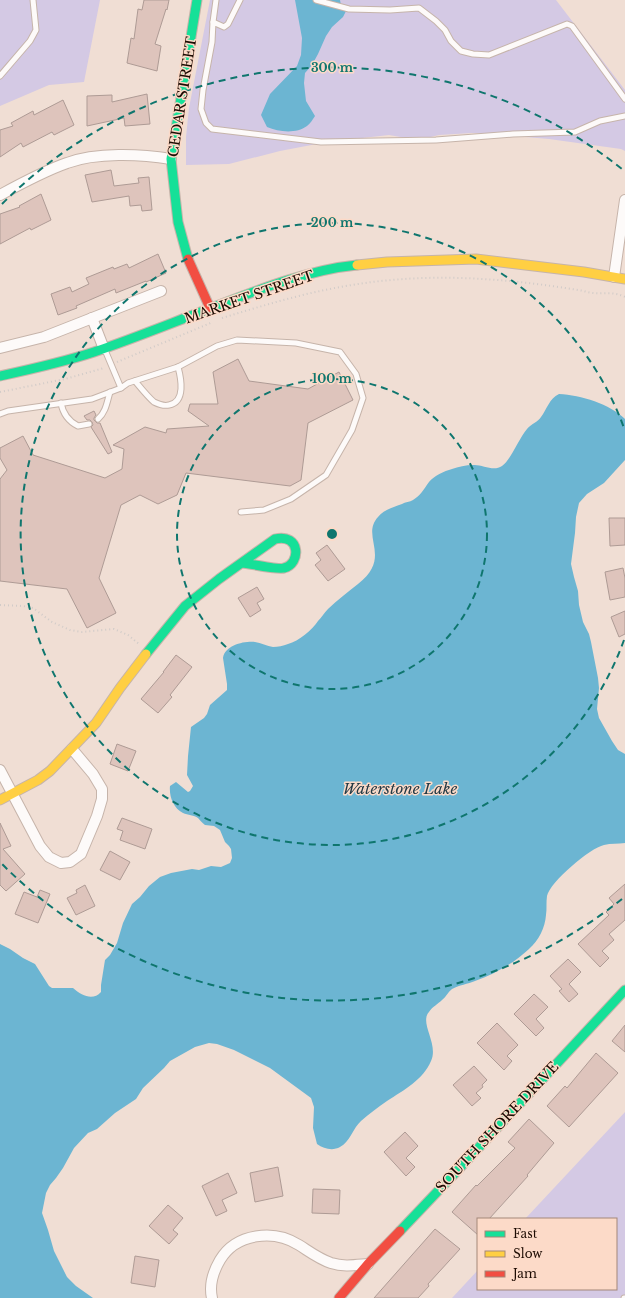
<svg xmlns="http://www.w3.org/2000/svg" width="625" height="1298" viewBox="0 0 625 1298" font-family="'Libre Baskerville',serif">
<rect width="100%" height="100%" fill="#f0ded4"/>
<g fill="#d4c9e4">
<path d="M 0,0 L 100,0 L 84,82 L 49,85 L 0,106 Z"/>
<path d="M 210,0 L 556,0 L 625,90 L 625,151 L 621,149 L 549,139 L 492,134 L 472,133 L 439,135 L 418,140 L 389,135 L 327,142 L 280,151 L 229,164 L 186,165 L 186,137 L 189,108 Z"/>
<path d="M 625,1112 L 625,1298 L 452,1298 L 478,1270 L 478,1289 L 616,1289 L 616,1219 L 525,1219 Z"/>
</g>
<g fill="#6cb5d2">
<path d="M 295,0 L 340,0 L 341,5 L 346,11 L 343,17 L 332,27 L 326,36 L 318,54 L 312,65 L 305,73 L 304,83 L 306,101 L 315,116 C 313,119 310,124 307,126 C 296,134 279,132 267,127 L 261,115 L 270,94 L 297,66 L 301,55 L 302,38 Z"/>
<path d="M 559,394 C 581,395 610,404 625,419 L 625,460 L 604,483 L 587,494 L 579,503 L 576,517 L 575,533 L 571,564 L 574,577 L 578,591 L 579,605 L 583,622 L 589,634 L 591,642 L 598,678 L 599,688 L 597,709 L 599,718 L 612,741 L 618,750 L 625,754 L 625,843 C 618,844 611,843 604,845 C 590,848 550,882 547,896 C 546,902 547,909 546,915 C 545,928 539,940 529,949 C 514,963 495,974 475,981 C 468,984 459,985 452,989 C 448,992 446,997 442,1000 C 438,1004 432,1007 429,1012 C 419,1023 439,1044 431,1061 C 423,1080 404,1090 387,1101 C 378,1107 369,1114 361,1121 C 353,1128 350,1142 340,1147 C 333,1151 324,1149 317,1144 L 313,1128 L 314,1107 L 311,1098 L 270,1068 L 234,1050 L 217,1044 L 209,1043 L 195,1047 L 170,1061 L 164,1068 L 143,1088 L 136,1099 L 115,1113 L 97,1129 L 88,1133 L 74,1148 L 63,1168 L 56,1178 L 50,1185 L 46,1193 L 42,1213 L 48,1230 L 54,1251 L 67,1277 L 76,1286 L 93,1298 L 0,1298 L 0,944 L 10,949 L 23,958 L 35,964 L 49,986 L 52,988 L 73,988 C 82,996 93,1001 101,992 L 101,985 L 105,960 L 110,955 L 117,943 L 123,923 L 132,904 L 140,897 L 149,886 L 160,877 L 171,873 L 192,869 L 199,870 L 211,866 L 221,867 L 230,863 L 232,858 L 231,849 L 229,846 L 225,842 L 220,830 L 214,826 L 205,825 C 202,823 200,820 198,818 C 194,815 188,815 183,813 C 173,808 169,796 170,786 L 176,782 L 188,792 L 190,791 L 193,786 L 187,775 L 188,756 L 191,727 L 204,718 L 207,714 L 210,705 L 227,690 L 227,684 L 223,658 C 225,645 244,641 255,642 C 261,643 267,646 273,647 C 278,647 283,646 288,644 C 299,641 312,630 318,621 C 322,617 324,613 328,609 C 337,600 348,592 358,584 C 393,557 360,537 378,517 C 383,510 394,507 402,504 C 405,502 410,502 413,500 C 420,496 424,489 429,482 C 434,476 444,471 452,469 C 458,467 466,465 473,465 C 482,464 493,472 502,466 C 511,460 519,438 527,429 C 531,424 538,422 541,417 C 547,409 549,399 559,394 Z"/>
</g>
<g fill="#dec4bc" stroke="#ae9b95">
<path d="M 144,0 L 169,0 L 167,10 L 166,9 L 155,44 L 161,46 L 157,71 L 127,63 L 131,38 L 134,39 L 138,9 L 142,10 Z"/>
<path d="M 147,94 L 150,124 L 125,126 L 124,118 L 87,126 L 87,96 L 112,95 L 112,102 Z"/>
<path d="M 63,100 L 74,125 L 54,135 L 52,132 L 23,147 L 21,143 L 0,157 L 0,130 L 13,126 L 11,123 L 33,111 L 34,115 Z"/>
<path d="M 111,170 L 114,186 L 139,183 L 138,178 L 149,177 L 152,210 L 142,211 L 141,205 L 130,206 L 129,196 L 92,202 L 85,175 Z"/>
<path d="M 41,194 L 51,220 L 31,230 L 30,228 L 0,244 L 0,214 L 20,207 L 19,206 Z"/>
<path d="M 158,254 L 166,273 L 146,282 L 146,281 L 116,293 L 115,289 L 76,306 L 77,308 L 58,315 L 51,294 L 70,287 L 72,292 L 89,284 L 86,278 L 113,267 L 114,269 L 127,264 L 129,268 Z"/>
<path d="M 238,359 L 249,381 L 308,389 L 339,372 L 353,400 L 308,423 L 301,480 L 290,486 L 186,473 L 177,495 L 158,504 L 140,495 L 121,505 L 99,578 L 116,613 L 87,628 L 67,589 L 0,581 L 0,479 L 7,470 L 0,458 L 0,448 L 23,436 L 33,455 L 105,478 L 122,469 L 124,449 L 113,445 L 145,427 L 166,433 L 167,429 L 209,426 L 188,411 L 190,404 L 218,404 L 213,372 Z"/>
<path d="M 94,411 L 96,415 L 94,418 L 94,420 L 97,423 L 100,423 L 112,452 L 108,454 L 91,427 L 93,425 L 92,422 L 90,420 L 87,420 L 84,416 Z"/>
<path d="M 609,518 L 625,518 L 625,545 L 610,546 Z"/>
<path d="M 327,545 L 345,569 L 328,581 L 315,565 L 321,560 L 316,553 Z"/>
<path d="M 623,568 L 625,578 L 625,597 L 610,600 L 605,572 Z"/>
<path d="M 257,587 L 264,599 L 257,603 L 261,610 L 250,617 L 238,598 Z"/>
<path d="M 625,611 L 625,634 L 619,637 L 611,617 Z"/>
<path d="M 176,655 L 192,667 L 170,695 L 172,697 L 158,713 L 141,699 L 164,672 L 163,672 Z"/>
<path d="M 117,744 L 136,751 L 128,771 L 110,764 Z"/>
<path d="M 122,818 L 152,829 L 145,849 L 120,840 L 123,831 L 117,829 Z"/>
<path d="M 0,823 L 11,846 L 3,849 L 25,874 L 6,891 L 0,885 Z"/>
<path d="M 110,851 L 130,862 L 120,880 L 100,870 Z"/>
<path d="M 625,884 L 625,920 L 609,934 L 614,940 L 602,951 L 609,958 L 600,967 L 578,944 L 609,915 L 606,912 L 614,904 L 609,898 Z"/>
<path d="M 85,885 L 95,906 L 76,915 L 67,898 L 77,893 L 76,890 Z"/>
<path d="M 40,890 L 50,894 L 38,923 L 15,914 L 24,892 L 37,897 Z"/>
<path d="M 568,959 L 581,972 L 569,984 L 578,994 L 569,1002 L 559,991 L 562,989 L 550,976 Z"/>
<path d="M 534,994 L 548,1007 L 536,1019 L 544,1028 L 536,1036 L 514,1014 Z"/>
<path d="M 497,1023 L 518,1045 L 507,1056 L 512,1061 L 504,1070 L 477,1043 Z"/>
<path d="M 625,1025 L 625,1052 L 612,1041 Z"/>
<path d="M 596,1053 L 618,1073 L 569,1127 L 547,1106 L 565,1086 L 567,1088 Z"/>
<path d="M 474,1066 L 487,1080 L 482,1085 L 483,1087 L 476,1093 L 481,1098 L 472,1106 L 453,1085 Z"/>
<path d="M 529,1119 L 554,1143 L 527,1175 L 528,1176 L 489,1219 L 478,1219 L 478,1235 L 452,1212 L 476,1185 L 477,1186 L 515,1148 L 508,1142 Z"/>
<path d="M 405,1132 L 418,1146 L 406,1158 L 415,1167 L 406,1176 L 384,1152 Z"/>
<path d="M 278,1167 L 283,1196 L 255,1202 L 250,1173 Z"/>
<path d="M 228,1173 L 237,1193 L 222,1200 L 227,1211 L 216,1216 L 202,1186 Z"/>
<path d="M 313,1189 L 340,1190 L 339,1214 L 312,1213 Z"/>
<path d="M 168,1205 L 183,1218 L 173,1230 L 178,1234 L 169,1244 L 149,1226 Z"/>
<path d="M 435,1229 L 460,1249 L 428,1284 L 429,1286 L 418,1298 L 374,1298 Z"/>
<path d="M 135,1256 L 159,1260 L 155,1287 L 131,1283 Z"/>
</g>
<g fill="none" stroke-linecap="round" stroke-linejoin="round">
<defs>
<g id="lane">
<path d="M 240,0 L 228,24 L 224,27 L 213,22 L 212,42 L 203,90 L 201,109 L 206,123 L 212,129 L 321,142 L 436,140 L 513,134 L 575,132 L 600,121 L 625,116"/>
<path d="M 316,0 L 349,9 L 390,10 L 419,8 L 436,21 L 445,30 L 451,41 L 461,51 L 473,54 L 489,55 L 567,24 L 572,26 L 625,99"/>
<path d="M 213,22 L 216,0"/>
<path d="M 0,76 L 30,41 L 36,30 L 33,0"/>
<path d="M 105,350 L 121,388 L 128,383 L 178,367 L 217,346 L 237,340 L 296,343 L 340,352 L 356,374 L 363,398 L 352,430 L 326,475 L 291,499 L 264,510 L 241,512"/>
<path d="M 135,381 C 140,387 148,397 154,402 C 158,404 165,406 169,405 C 186,402 181,378 178,367"/>
<path d="M 61,403 C 63,414 68,421 78,426 L 89,424"/>
<path d="M 0,414 L 8,411 L 92,399 L 121,388"/>
<path d="M 98,419 C 106,412 107,402 110,392"/>
<path d="M 624,1298 L 625,1298"/>
</g>
<g id="street">
<path d="M 0,195 C 22,183 44,171 67,163 C 96,152 141,154 171,159"/>
<path d="M 614,277 L 625,200"/>
<path d="M 92,318 L 104,349"/>
<path d="M 0,348 L 44,337 L 161,291"/>
<path d="M 0,770 L 40,846 L 49,857 L 61,863 L 70,862 L 81,854 L 97,816 L 102,799 L 102,789 L 93,774 L 72,749"/>
<path d="M 212,1298 C 209,1285 213,1272 220,1260 C 236,1233 274,1229 299,1245 C 310,1252 319,1259 331,1263 C 344,1267 355,1265 368,1264"/>
</g>
<g id="fast">
<path d="M 188,259 L 178,222 L 171,159 L 197,0"/>
<path d="M 0,376 C 32,369 64,362 94,352 C 132,339 169,324 206,310 C 253,292 306,270 357,265"/>
<path d="M 146,654 L 185,606 L 219,579 L 275,539 C 301,533 301,564 284,568 C 278,570 251,564 243,563"/>
<path d="M 400,1231 L 457,1171 L 625,990"/>
</g>
<g id="slow">
<path d="M 357,265 L 387,262 L 476,259 L 584,272 L 625,279"/>
<path d="M 0,800 L 38,780 L 50,771 L 96,723 L 120,688 L 146,654"/>
</g>
<g id="jam">
<path d="M 188,259 L 210,308"/>
<path d="M 339,1298 L 368,1264 L 400,1231"/>
</g>
</defs>
<use href="#lane" stroke="#c6b4aa" stroke-width="7"/>
<use href="#street" stroke="#c6b4aa" stroke-width="12"/>
<use href="#fast" stroke="#c6b4aa" stroke-width="11"/>
<use href="#slow" stroke="#c6b4aa" stroke-width="11"/>
<use href="#jam" stroke="#c6b4aa" stroke-width="11"/>
<g stroke="#d1cbc8" stroke-width="2" stroke-dasharray="1 3" stroke-linecap="butt">
<path d="M 222,318 C 265,305 307,292 352,285 C 429,272 507,278 584,291 C 597,296 612,290 625,297"/>
<path d="M 117,362 L 213,322"/>
<path d="M 0,392 L 65,379 L 104,368"/>
<path d="M 0,605 L 23,606 L 33,608 L 52,622 L 70,630 L 82,632 L 114,629 L 128,635 L 139,644"/>
</g>
<use href="#lane" stroke="#fdfaf9" stroke-width="5"/>
<use href="#street" stroke="#fdfaf9" stroke-width="10"/>
<use href="#fast" stroke="#16e098" stroke-width="9"/>
<use href="#slow" stroke="#ffcf43" stroke-width="9"/>
<use href="#jam" stroke="#f24e42" stroke-width="9"/>
</g>
<g fill="none" stroke="#0f766e" stroke-width="2" stroke-dasharray="7 5">
<circle cx="332" cy="534" r="155"/>
<path d="M624 640A311 311 0 1 1 624 428"/>
<path d="M622 899A466 466 0 0 1 2 864M2 204A466 466 0 0 1 622 169"/>
</g>
<g text-anchor="middle" dominant-baseline="central" stroke-width="3" stroke-linejoin="round" paint-order="stroke">
<g font-size="14" fill="#1d0b02" stroke="#fcdac8">
<text transform="translate(182 97) rotate(-81)">CEDAR STREET</text>
<text transform="translate(249 297) rotate(-19)">MARKET STREET</text>
<text transform="translate(497 1127) rotate(-47)">SOUTH SHORE DRIVE</text>
</g>
<g font-size="15" font-style="italic" fill="#223945" stroke="#fcdac8">
<text x="400" y="788">Waterstone Lake</text>
</g>
</g>
<circle cx="332" cy="534" r="6" fill="#0f766e" stroke="#fcdac8" stroke-width="2"/>
<g font-size="12" text-anchor="middle" font-weight="bold" fill="#0f766e" stroke="#fcdac8" stroke-width="3" stroke-linejoin="round" paint-order="stroke">
<text x="332" y="72">300 m</text>
<text x="332" y="227">200 m</text>
<text x="332" y="383">100 m</text>
</g>
<rect x="477" y="1218" width="140" height="72" fill="#fcdac8" stroke="#a38779"/>
<rect x="485" y="1231" width="20" height="6" fill="#16e098" stroke="#a38779"/>
<text x="513" y="1238" font-size="12" fill="#1d0b02">Fast</text>
<rect x="485" y="1251" width="20" height="6" fill="#ffcf43" stroke="#a38779"/>
<text x="513" y="1258" font-size="12" fill="#1d0b02">Slow</text>
<rect x="485" y="1271" width="20" height="6" fill="#f24e42" stroke="#a38779"/>
<text x="513" y="1278" font-size="12" fill="#1d0b02">Jam</text>
</svg>
